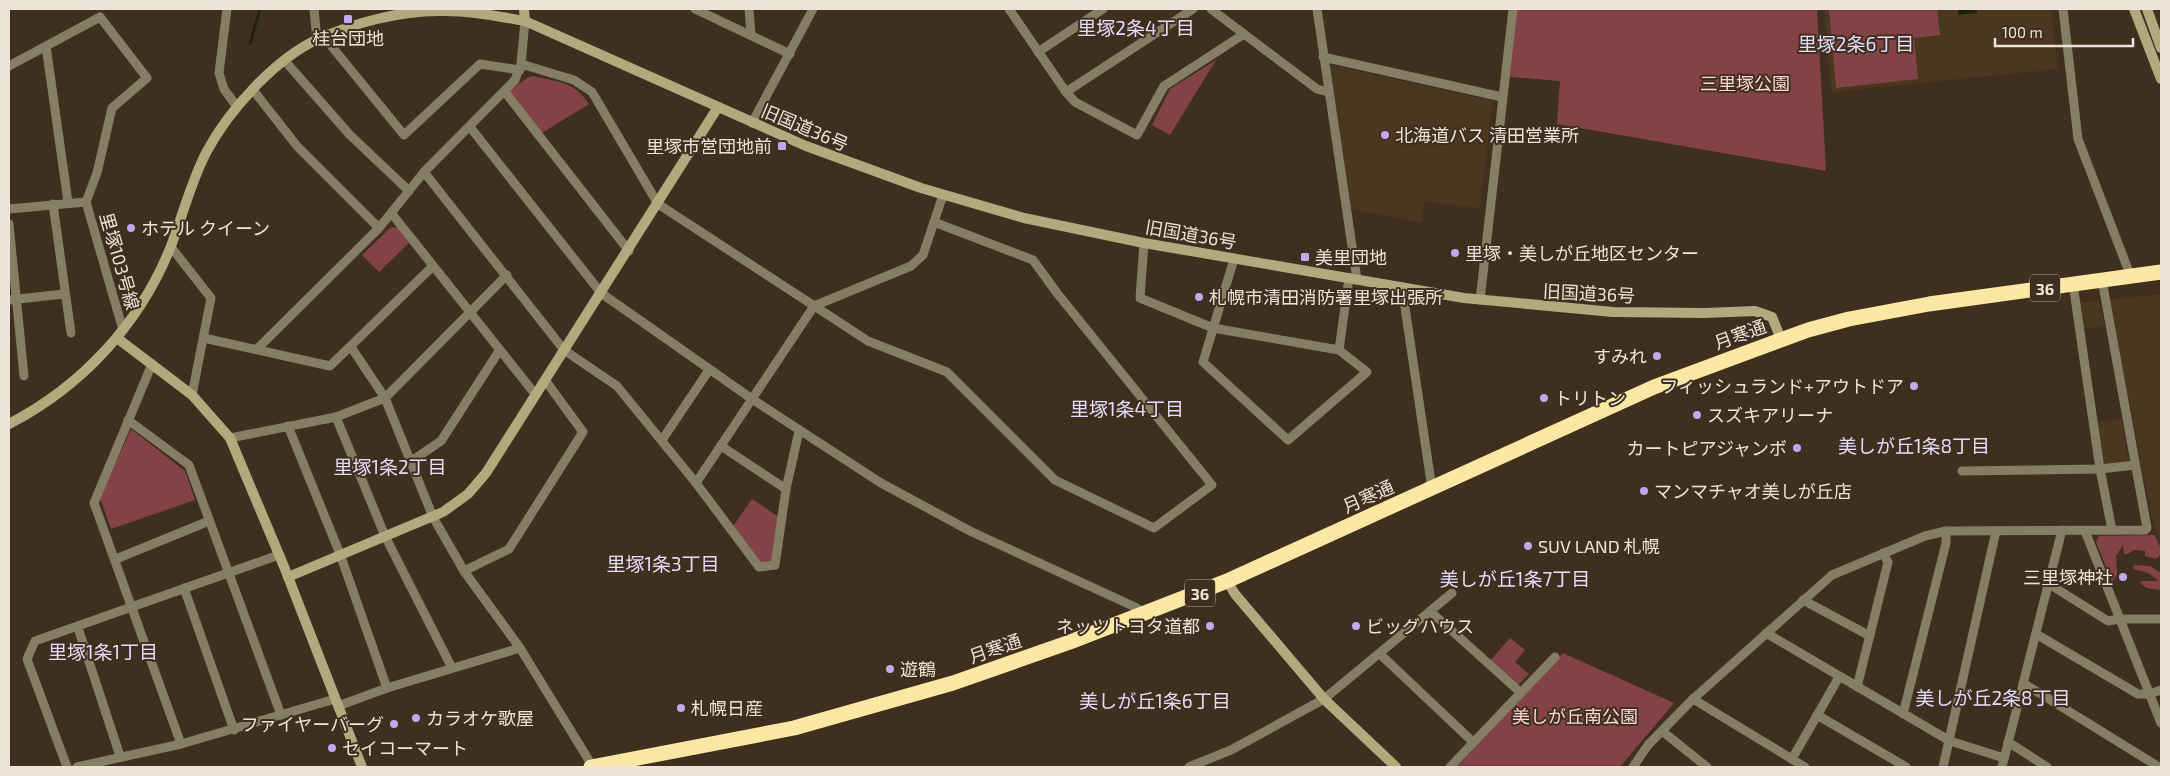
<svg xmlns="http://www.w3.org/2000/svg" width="2170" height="776" viewBox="0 0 2170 776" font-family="'Exo 2','Noto Sans JP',sans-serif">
<rect width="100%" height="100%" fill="#3e2f1f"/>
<g fill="#4a3720">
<path d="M 1824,9 L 2051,9 L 2058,69 L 1831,92 Z"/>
<path d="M 1330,65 L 1493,101 L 1480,209 L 1425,201 L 1422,223 L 1351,209 Z"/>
<path d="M 2161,294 L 2161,546 L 2151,514 L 2109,299 Z"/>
<path d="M 2099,300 L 2105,326 L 2082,329 L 2078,303 Z"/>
<path d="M 2122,418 L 2129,462 L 2101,466 L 2095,423 Z"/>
</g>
<g fill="#834346">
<path d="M 1517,9 L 1817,9 L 1826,171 L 1557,124 L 1560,81 L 1510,77 Z"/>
<path d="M 1829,9 L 1937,9 L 1940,35 L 1914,38 L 1918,79 L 1836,88 Z"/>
<path d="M 1216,60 L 1170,135 L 1152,125 L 1170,89 Z"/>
<path d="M 533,76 C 558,82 574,81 589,104 L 542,133 L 511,94 L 511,90 L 528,77 Z"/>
<path d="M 391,227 L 398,228 L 409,243 L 379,272 L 362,255 Z"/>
<path d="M 131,429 L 185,471 L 195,500 L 111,529 L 100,498 Z"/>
<path d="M 752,499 L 782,519 L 775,565 L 759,567 L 731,529 Z"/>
<path d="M 2155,535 L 2161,549 L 2159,557 L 2155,559 L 2145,556 L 2145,551 L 2134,550 L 2128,554 L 2124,554 L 2123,545 L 2116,556 L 2117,574 L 2112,582 L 2096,542 L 2099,536 Z"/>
<path d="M 2134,565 L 2150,566 L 2161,573 L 2161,590 L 2147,588 L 2141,584 L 2141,581 L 2159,581 L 2148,573 L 2133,569 Z"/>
<path d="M 1510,638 L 1525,650 L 1515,662 L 1529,674 L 1518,685 L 1489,662 Z"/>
<path d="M 1563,653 L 1674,703 L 1620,767 L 1457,767 Z"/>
</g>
<path fill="#1c2303" d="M 1958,9 L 1977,9 L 1977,13 L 1958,15 Z"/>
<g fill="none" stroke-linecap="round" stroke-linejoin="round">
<path stroke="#1c2303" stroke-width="2.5" d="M 250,44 L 260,9"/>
<g stroke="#857e64" stroke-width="9">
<path d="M 227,9 L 219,73 L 224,89 L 237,107"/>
<path d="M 314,9 L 317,40"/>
<path d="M 695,9 L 790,54"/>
<path d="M 749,9 L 751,34"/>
<path d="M 1009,9 L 1066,92 L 1075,102 L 1137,135 L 1164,86 L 1244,34"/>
<path d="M 1211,9 L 1317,89 L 1328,92"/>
<path d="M 1317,9 L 1357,280"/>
<path d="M 2063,9 L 2078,139 L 2131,277"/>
<path d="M 324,37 L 404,135 L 480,64 L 520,70"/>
<path d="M 46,46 L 68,202"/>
<path d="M 1038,52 L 1103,9"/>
<path d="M 1323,57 L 1502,97"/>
<path d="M 285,61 L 349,134 L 409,191"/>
<path d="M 521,64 L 574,80 L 592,92 L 658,204 L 868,341 L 947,372 L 1055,480 L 1154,528 L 1212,485 L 1057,293 L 1033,260 L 934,222"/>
<path d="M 9,66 L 100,17 L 147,78 L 112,108 L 97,173 L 86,202"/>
<path d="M 253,90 L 297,146 L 379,228"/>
<path d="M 505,92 L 629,251"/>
<path d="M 1066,92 L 1193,9"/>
<path d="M 752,123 L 813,9"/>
<path d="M 470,127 L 601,293 L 752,399 L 881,483 L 970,531 L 1135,607 L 1146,614"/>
<path d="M 424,172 L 564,350 L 617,386 L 696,483 L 759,567 L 775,565 L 786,489 L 799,431"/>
<path d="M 86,202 L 123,330"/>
<path d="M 53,204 L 71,333"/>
<path d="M 9,209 L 86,202"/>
<path d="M 392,214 L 535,394"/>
<path d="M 9,224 L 24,376"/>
<path d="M 1144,243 L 1140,298 L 1213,328 L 1339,350 L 1367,372 L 1288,440 L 1203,362 L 1234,259"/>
<path d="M 171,247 L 211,298 L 192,395"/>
<path d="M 2073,284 L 2100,469 L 2112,530"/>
<path d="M 1402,287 L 1432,489"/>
<path d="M 9,300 L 64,294"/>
<path d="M 1480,300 L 1513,9"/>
<path d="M 204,338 L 330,366 L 433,266"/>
<path d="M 351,347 L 385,398 L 433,517 L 464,571 L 520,648 L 593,767"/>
<path d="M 257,349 L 379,228 L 424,172 L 515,80 L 521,64 L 525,21"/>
<path d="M 1339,350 L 1349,278"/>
<path d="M 152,364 L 94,503 L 181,744"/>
<path d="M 336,417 L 385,536 L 452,668"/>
<path d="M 128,420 L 189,465 L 281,715"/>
<path d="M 288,426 L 340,554 L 387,688"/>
<path d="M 230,438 L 336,417 L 385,398 L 507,275"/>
<path d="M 662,440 L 709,370"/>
<path d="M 721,446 L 786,489"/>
<path d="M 410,462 L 441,441 L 499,351"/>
<path d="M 1962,471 L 2100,469 L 2135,465"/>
<path d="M 696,483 L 814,306 L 911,266 L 923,255 L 943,195"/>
<path d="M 2085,531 L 2161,723"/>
<path d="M 116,559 L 209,521"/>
<path d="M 464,571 L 509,549 L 583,432 L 545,380"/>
<path d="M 2049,584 L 2108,621 L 2119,619 L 2161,619"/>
<path d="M 184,588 L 234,730"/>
<path d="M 1803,600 L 1870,636"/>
<path d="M 1430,611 L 1521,693"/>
<path d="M 78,628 L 120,756"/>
<path d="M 1766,633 L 1950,741 L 2004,758"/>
<path d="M 2036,634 L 2138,694 L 2149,694 L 2161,690"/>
<path d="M 1380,654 L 1473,742"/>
<path d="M 2023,683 L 2159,767"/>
<path d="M 1857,687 L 1888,562 L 1883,553"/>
<path d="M 1693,699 L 1832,575 L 1925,536 L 1946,531 L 2145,530 L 2147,528 L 2102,280"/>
<path d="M 338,706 L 387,688 L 520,648"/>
<path d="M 1903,714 L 1946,543 L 1946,531"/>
<path d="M 1817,715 L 1906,767"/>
<path d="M 1662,731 L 1707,767"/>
<path d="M 2008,742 L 2047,767"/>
<path d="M 1792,759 L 1839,677"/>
<path d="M 67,767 L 27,659 L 35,641 L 279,555"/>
<path d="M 77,767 L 181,744 L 335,699"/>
<path d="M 1189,767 L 1231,750 L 1324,699 L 1452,593"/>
<path d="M 1450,767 L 1555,657"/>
<path d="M 1633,767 L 1648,745 L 1693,699 L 1805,767"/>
<path d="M 1943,767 L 1996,531"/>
<path d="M 2002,767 L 2062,530"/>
</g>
<g stroke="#b4a97e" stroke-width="10">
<path d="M 524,9 L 525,21"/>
<path d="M 2134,9 L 2161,79"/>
<path d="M 2147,9 L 2161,48"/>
<path d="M 117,338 L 192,395 L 230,438 L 285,569 L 362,767"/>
<path d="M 9,424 C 82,386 140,324 171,246 C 183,215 191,181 207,151 C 229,110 275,59 318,39 C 354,23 399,11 439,11 C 468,10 496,16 525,21 L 806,146 L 921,188 L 1024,218 L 1144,243 L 1464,298 L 1613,312 L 1705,313 L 1755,311 L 1772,317 L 1781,339"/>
<path d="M 288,577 L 443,512 L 468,494 L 486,473 L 718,107"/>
<path d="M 1227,581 L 1235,594 L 1324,699 L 1396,767"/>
</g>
<path stroke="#fae8a4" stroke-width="15" d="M 591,767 L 794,728 L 953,683 L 1070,642 L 1227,581 L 1654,387 L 1808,330 L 1849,319 L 1929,304 L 2161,272"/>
</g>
<g fill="#c4a7f1" stroke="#3e2f1f" stroke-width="2">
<rect x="343" y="14" width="10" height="10" rx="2.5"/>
<circle cx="1385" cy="135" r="5"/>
<rect x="777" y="141" width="10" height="10" rx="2.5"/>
<circle cx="131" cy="228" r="5"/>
<circle cx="1455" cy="253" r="5"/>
<rect x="1300" y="252" width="10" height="10" rx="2.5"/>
<circle cx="1199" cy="297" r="5"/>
<circle cx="1657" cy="356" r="5"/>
<circle cx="1914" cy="386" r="5"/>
<circle cx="1544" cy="398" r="5"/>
<circle cx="1697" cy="415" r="5"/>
<circle cx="1797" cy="448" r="5"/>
<circle cx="1644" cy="491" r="5"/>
<circle cx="1528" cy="546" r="5"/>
<circle cx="2123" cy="577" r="5"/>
<circle cx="1210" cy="626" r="5"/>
<circle cx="1356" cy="626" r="5"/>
<circle cx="890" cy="669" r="5"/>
<circle cx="681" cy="708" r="5"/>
<circle cx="416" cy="718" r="5"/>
<circle cx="394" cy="724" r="5"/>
<circle cx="332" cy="748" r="5"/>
</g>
<g text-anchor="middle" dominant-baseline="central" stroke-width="4" stroke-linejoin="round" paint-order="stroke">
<g fill="#3e2f1f" stroke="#b8ada1" stroke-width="1">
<rect x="2030" y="274.5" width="30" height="27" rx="4"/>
<rect x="1185" y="579.5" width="30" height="27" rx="4"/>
</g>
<g font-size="16" font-weight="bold" fill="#ede3d9">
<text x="2045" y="288">36</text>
<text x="1200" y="593">36</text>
</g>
<g font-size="18" fill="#ede3d9" stroke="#3e2f1f" text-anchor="start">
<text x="348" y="38" text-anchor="middle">桂台団地</text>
<text x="1395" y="135">北海道バス 清田営業所</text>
<text x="772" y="146" text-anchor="end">里塚市営団地前</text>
<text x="141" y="228">ホテル クイーン</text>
<text x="1465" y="253">里塚・美しが丘地区センター</text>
<text x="1315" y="257">美里団地</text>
<text x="1209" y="297">札幌市清田消防署里塚出張所</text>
<text x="1647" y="356" text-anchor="end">すみれ</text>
<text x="1904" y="386" text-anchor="end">フィッシュランド+アウトドア</text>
<text x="1554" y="398">トリトン</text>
<text x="1707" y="415">スズキアリーナ</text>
<text x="1787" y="448" text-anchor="end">カートピアジャンボ</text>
<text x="1654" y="491">マンマチャオ美しが丘店</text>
<text x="1538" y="546">SUV LAND 札幌</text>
<text x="2113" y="577" text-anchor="end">三里塚神社</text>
<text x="1200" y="626" text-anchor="end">ネッツトヨタ道都</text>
<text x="1366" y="626">ビッグハウス</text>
<text x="900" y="669">遊鶴</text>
<text x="691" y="708">札幌日産</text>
<text x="426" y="718">カラオケ歌屋</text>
<text x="384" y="724" text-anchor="end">ファイヤーバーグ</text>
<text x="342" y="748">セイコーマート</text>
</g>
<g font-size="18" fill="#fed4d4" stroke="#3e2f1f">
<text x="1745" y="83">三里塚公園</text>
<text x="1575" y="716">美しが丘南公園</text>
</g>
<g font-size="18" fill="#ede3d9" stroke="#3e2f1f">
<text transform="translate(805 127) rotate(23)">旧国道36号</text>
<text transform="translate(1191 234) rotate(10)">旧国道36号</text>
<text transform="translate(120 261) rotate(74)">里塚103号線</text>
<text transform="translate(1589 293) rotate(3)">旧国道36号</text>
<text transform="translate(1740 334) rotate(-20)">月寒通</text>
<text transform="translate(1368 496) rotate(-24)">月寒通</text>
<text transform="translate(995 648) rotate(-19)">月寒通</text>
</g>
<g font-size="19" fill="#e6dcf9" stroke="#3e2f1f">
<text x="1136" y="27">里塚2条4丁目</text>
<text x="1856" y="43">里塚2条6丁目</text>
<text x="1127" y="408">里塚1条4丁目</text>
<text x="1914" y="445">美しが丘1条8丁目</text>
<text x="390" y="466">里塚1条2丁目</text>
<text x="663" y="563">里塚1条3丁目</text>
<text x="1515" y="578">美しが丘1条7丁目</text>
<text x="103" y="651">里塚1条1丁目</text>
<text x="1993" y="697">美しが丘2条8丁目</text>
<text x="1155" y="700">美しが丘1条6丁目</text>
</g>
</g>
<rect width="2170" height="776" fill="none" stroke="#ede3d9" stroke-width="20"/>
<path d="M1995 38v8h138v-8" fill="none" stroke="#ede3d9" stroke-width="2.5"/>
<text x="2002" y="38" font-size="15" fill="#ede3d9" stroke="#3e2f1f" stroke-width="4" paint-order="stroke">100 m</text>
</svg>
